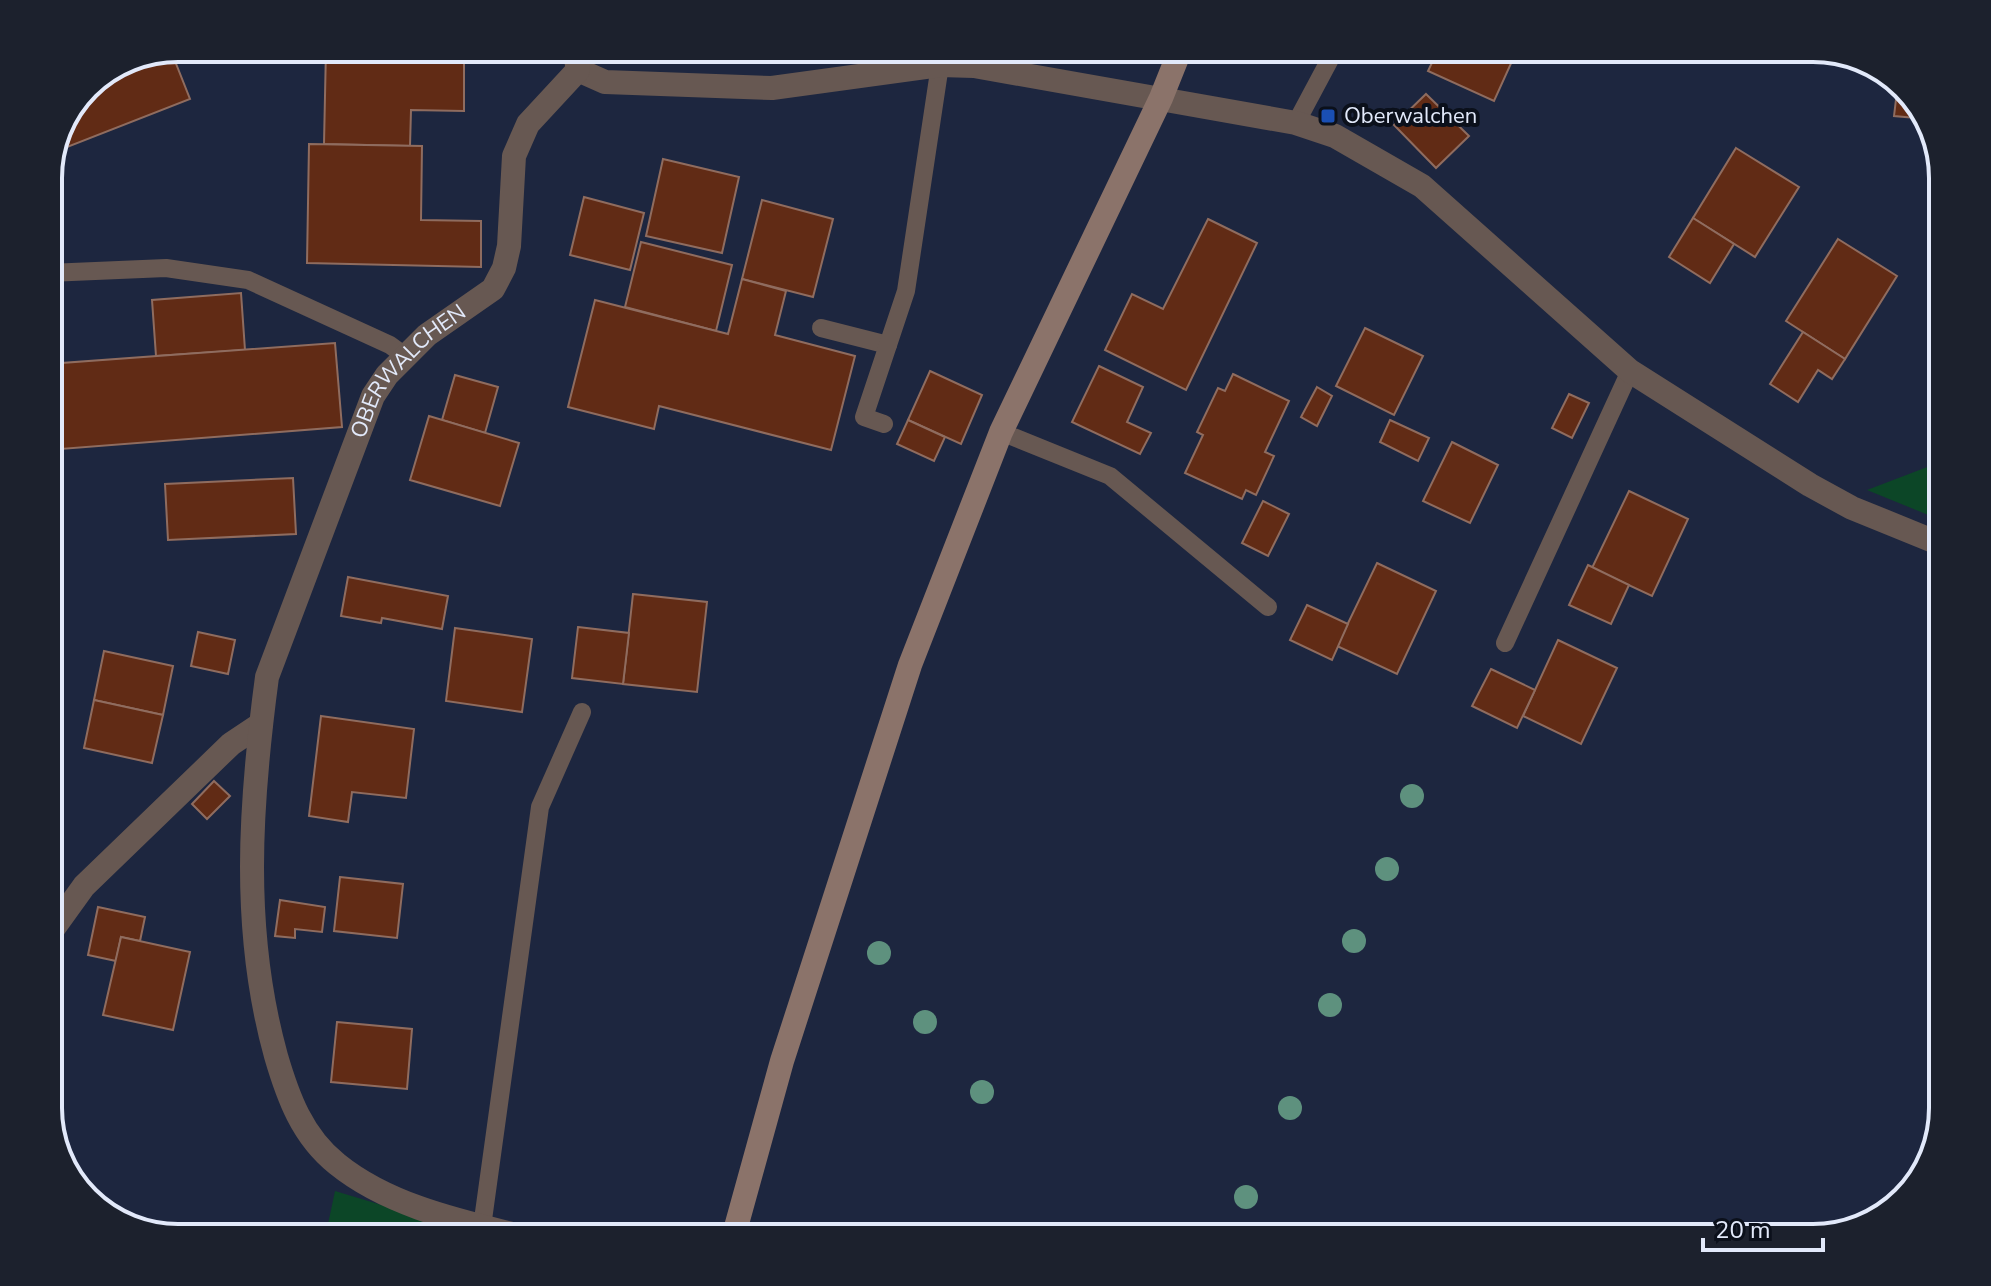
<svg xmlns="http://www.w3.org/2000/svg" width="1991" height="1286" viewBox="0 0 1991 1286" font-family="'Nunito Sans',sans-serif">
<rect width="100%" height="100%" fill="#1d263f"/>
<g fill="#0c4627">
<path d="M 1943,461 L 1943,521 L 1867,490 Z"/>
<path d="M 335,1191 L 491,1238 L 332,1238 L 328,1224 Z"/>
</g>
<g fill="#612b15" stroke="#8f6c5f" stroke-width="2">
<path d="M 326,48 L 464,48 L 464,111 L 411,110 L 410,146 L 324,144 Z"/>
<path d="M 1439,48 L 1518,48 L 1494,101 L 1428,71 Z"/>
<path d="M 171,51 L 190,99 L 57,151 L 86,86 Z"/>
<path d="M 1898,83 L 1926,114 L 1927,119 L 1894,116 Z"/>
<path d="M 1426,94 L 1469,136 L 1436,168 L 1394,125 Z"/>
<path d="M 309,144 L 422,146 L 421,220 L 481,221 L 481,267 L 307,263 Z"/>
<path d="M 1736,148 L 1799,187 L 1755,257 L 1693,218 Z"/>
<path d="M 663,159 L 739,177 L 722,253 L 646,236 Z"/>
<path d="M 584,197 L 644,213 L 630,270 L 570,255 Z"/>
<path d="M 762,200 L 833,219 L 813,297 L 742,279 Z"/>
<path d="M 1693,218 L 1734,244 L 1710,283 L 1669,257 Z"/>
<path d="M 1208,219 L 1257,243 L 1186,390 L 1105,350 L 1132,294 L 1163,309 Z"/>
<path d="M 1838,239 L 1897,276 L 1845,359 L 1786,321 Z"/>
<path d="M 641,242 L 732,265 L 716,331 L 625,307 Z"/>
<path d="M 742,279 L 786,291 L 775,335 L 855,356 L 831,450 L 659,406 L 654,429 L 568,407 L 595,300 L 728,334 Z"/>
<path d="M 241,293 L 245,350 L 156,356 L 152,300 Z"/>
<path d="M 1365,328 L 1423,356 L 1394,415 L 1336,386 Z"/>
<path d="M 1803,332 L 1845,359 L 1832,379 L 1818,370 L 1798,402 L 1770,384 Z"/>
<path d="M 335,343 L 342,427 L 48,450 L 48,364 Z"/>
<path d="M 1099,366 L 1143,387 L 1127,422 L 1151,433 L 1140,454 L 1072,422 Z"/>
<path d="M 930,371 L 982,395 L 961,444 L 908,420 Z"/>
<path d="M 1233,374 L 1289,401 L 1265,452 L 1274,456 L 1256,495 L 1246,490 L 1242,499 L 1185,473 L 1203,435 L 1197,432 L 1218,388 L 1225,391 Z"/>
<path d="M 455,375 L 498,387 L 485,433 L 442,420 Z"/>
<path d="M 1317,387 L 1332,396 L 1317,426 L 1301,417 Z"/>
<path d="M 1569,394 L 1589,403 L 1572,438 L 1552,428 Z"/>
<path d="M 429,416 L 519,443 L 500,506 L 410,480 Z"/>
<path d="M 908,420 L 945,437 L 934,461 L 897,444 Z"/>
<path d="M 1390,420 L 1429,438 L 1418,461 L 1380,442 Z"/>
<path d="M 1452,442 L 1498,465 L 1470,523 L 1423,501 Z"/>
<path d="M 293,478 L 296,534 L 168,540 L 165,484 Z"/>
<path d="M 1629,491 L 1688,519 L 1652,596 L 1592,568 Z"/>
<path d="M 1263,501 L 1289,514 L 1268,556 L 1242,543 Z"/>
<path d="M 1377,563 L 1436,591 L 1397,674 L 1337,646 Z"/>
<path d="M 1588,565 L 1629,585 L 1611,624 L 1569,605 Z"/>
<path d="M 348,577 L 448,596 L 442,629 L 382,618 L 381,623 L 341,616 Z"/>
<path d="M 633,594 L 707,602 L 697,692 L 623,684 Z"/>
<path d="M 1307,605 L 1348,624 L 1332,660 L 1290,640 Z"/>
<path d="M 578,627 L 629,633 L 623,684 L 572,678 Z"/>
<path d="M 455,628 L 532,639 L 522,712 L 446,701 Z"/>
<path d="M 198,632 L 235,640 L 228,674 L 191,666 Z"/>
<path d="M 1558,640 L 1617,668 L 1581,744 L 1523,716 Z"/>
<path d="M 104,651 L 173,666 L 163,715 L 94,700 Z"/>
<path d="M 1491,669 L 1535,690 L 1517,728 L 1472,706 Z"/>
<path d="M 94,700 L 163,715 L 152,763 L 84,748 Z"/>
<path d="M 321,716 L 414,729 L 406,798 L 352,792 L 348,822 L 309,816 Z"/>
<path d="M 214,781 L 230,796 L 207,819 L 192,804 Z"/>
<path d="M 340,877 L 403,884 L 397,938 L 334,931 Z"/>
<path d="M 280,900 L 325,907 L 322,932 L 295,929 L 295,938 L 275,936 Z"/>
<path d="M 98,907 L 145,917 L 140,941 L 121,937 L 116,961 L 88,955 Z"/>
<path d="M 121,937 L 190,952 L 173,1030 L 103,1015 Z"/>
<path d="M 337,1022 L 412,1029 L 407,1089 L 331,1082 Z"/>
</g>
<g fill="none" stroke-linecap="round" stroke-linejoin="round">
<g stroke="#675852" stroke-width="18">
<path d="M 1296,123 L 1336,48"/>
<path d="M 48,273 L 166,268 L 248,280 L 390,345 L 405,356"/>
<path d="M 821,328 L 888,345"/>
<path d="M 884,424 L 864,417 L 906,291 L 940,65"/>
<path d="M 1001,432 L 1110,476 L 1268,607"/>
<path d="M 1505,643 L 1630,371"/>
<path d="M 482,1227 L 540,807 L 582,712"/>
</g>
<g stroke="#675852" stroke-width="24">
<path d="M 578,70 L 605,82 L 772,88 L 940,65 L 974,66 L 1296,123 L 1335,136 L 1422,186 L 1630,371 L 1810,485 L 1852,508 L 1943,545"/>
<path d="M 48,936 L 84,886 L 231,744 L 261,724"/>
<path id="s1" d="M 528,1238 C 464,1222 390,1207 337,1164 C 302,1136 288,1097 276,1056 C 241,930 250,804 267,677 L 373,396 L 387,375 L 427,335 L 493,289 L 504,268 L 509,246 L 514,156 L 528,124 L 578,70 L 574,48"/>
</g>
<path stroke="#8b736a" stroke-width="24" d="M 733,1238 L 782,1061 L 910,665 L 1001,432 L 1161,98 L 1181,48"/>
</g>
<g fill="#5e917e">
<circle cx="1412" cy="796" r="12"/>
<circle cx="1387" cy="869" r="12"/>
<circle cx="1354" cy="941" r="12"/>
<circle cx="879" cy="953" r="12"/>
<circle cx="1330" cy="1005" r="12"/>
<circle cx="925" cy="1022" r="12"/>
<circle cx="982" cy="1092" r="12"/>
<circle cx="1290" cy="1108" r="12"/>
<circle cx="1246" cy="1197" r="12"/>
</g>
<rect fill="#1a4fb4" stroke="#0b101b" stroke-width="3" x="1320" y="108" width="16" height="16" rx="4"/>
<g text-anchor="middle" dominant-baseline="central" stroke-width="8" stroke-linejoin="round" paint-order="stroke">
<g font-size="22" fill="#e2e9fa" stroke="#0b101b" text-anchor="start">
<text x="1344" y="116">Oberwalchen</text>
</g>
<g font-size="22" fill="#e2e9fa" stroke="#0b101b">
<text stroke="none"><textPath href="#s1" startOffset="1056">OBERWALCHEN</textPath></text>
</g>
</g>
<path d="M0 0H1991V1286H0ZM178 62H1813A116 116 0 0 1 1929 178V1108A116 116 0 0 1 1813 1224H178A116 116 0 0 1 62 1108V178A116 116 0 0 1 178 62Z" fill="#1c212d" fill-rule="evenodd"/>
<path fill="none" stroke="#e2e9fa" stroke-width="4" d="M178 62H1813A116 116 0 0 1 1929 178V1108A116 116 0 0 1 1813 1224H178A116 116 0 0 1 62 1108V178A116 116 0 0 1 178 62Z"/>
<path d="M1703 1238v12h120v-12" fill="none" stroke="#e2e9fa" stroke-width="4"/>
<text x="1715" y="1238" font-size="24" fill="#e2e9fa" stroke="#0b101b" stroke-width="6" paint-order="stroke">20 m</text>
</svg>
